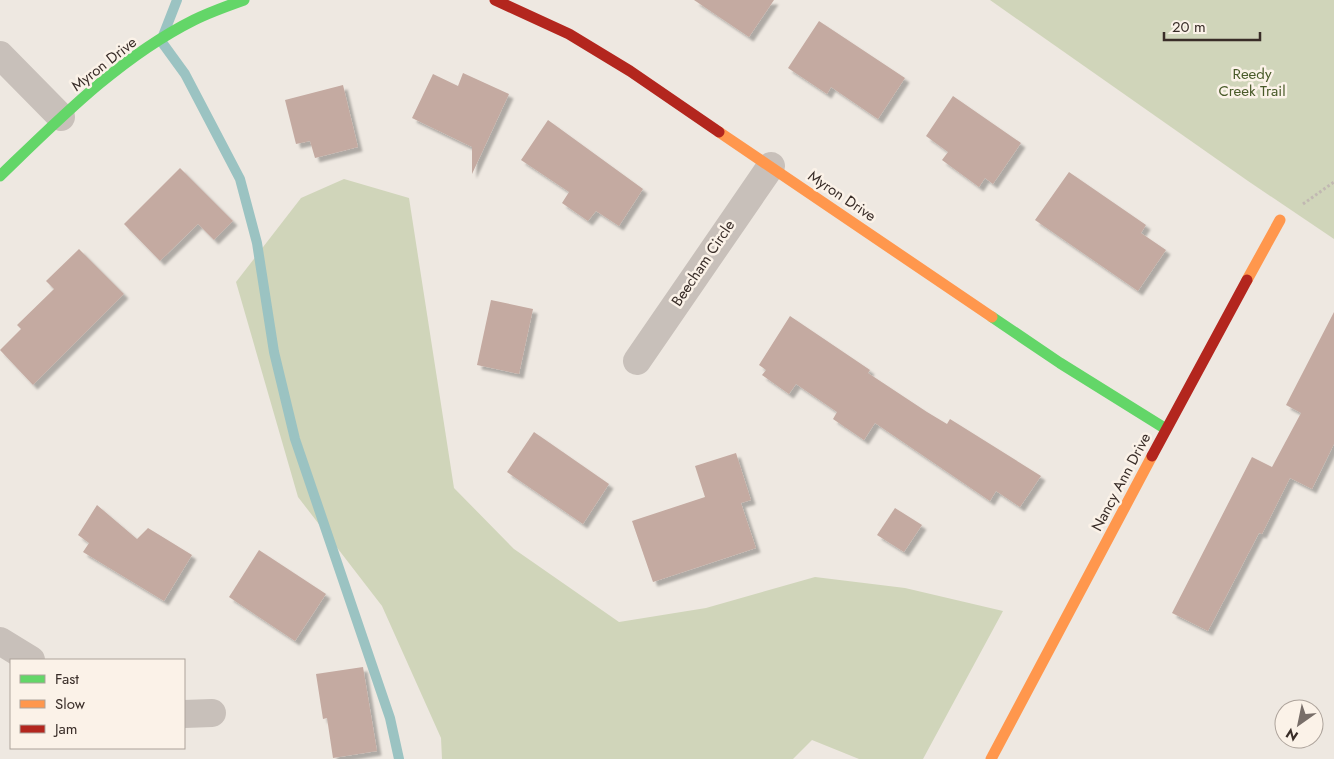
<svg xmlns="http://www.w3.org/2000/svg" width="1334" height="759" viewBox="0 0 1334 759" font-family="Jost,sans-serif">
<defs>
<filter id="shadow"><feDropShadow dx="4.5" dy="4.5" stdDeviation="1" flood-color="#0004"/></filter>
</defs>
<rect width="100%" height="100%" fill="#eee8e1"/>
<g fill="#d0d5ba">
<path d="M 990,0 L 1334,0 L 1334,239 L 1248,181 Z"/>
<path d="M 344,179 L 409,198 L 454,488 L 514,549 L 619,622 L 706,608 L 815,577 L 905,588 L 1003,611 L 923,759 L 859,759 L 812,740 L 793,759 L 442,759 L 441,738 L 382,606 L 298,497 L 236,282 L 301,198 Z"/>
</g>
<g fill="none" stroke-linecap="round" stroke-linejoin="round">
<path stroke="#9bc3c2" stroke-width="10" d="M 177,0 L 161,41 L 185,74 L 240,179 L 257,243 L 274,352 L 295,439 L 390,718 L 399,759"/>
</g>
<g fill="#c4aaa1" filter="url(#shadow)">
<path d="M 694,0 L 774,0 L 749,37 Z"/>
<path d="M 819,21 L 905,78 L 878,119 L 831,87 L 827,94 L 788,68 Z"/>
<path d="M 463,73 L 509,94 L 472,174 L 472,147 L 412,118 L 433,74 L 458,86 Z"/>
<path d="M 343,85 L 358,147 L 315,158 L 310,141 L 296,144 L 285,100 Z"/>
<path d="M 953,96 L 1021,143 L 993,184 L 985,178 L 979,187 L 942,160 L 948,152 L 926,136 Z"/>
<path d="M 548,120 L 643,189 L 619,226 L 596,211 L 588,221 L 562,203 L 569,192 L 521,160 Z"/>
<path d="M 180,168 L 233,221 L 214,240 L 198,224 L 160,261 L 124,224 Z"/>
<path d="M 1069,172 L 1146,225 L 1141,233 L 1166,250 L 1138,291 L 1035,220 Z"/>
<path d="M 79,249 L 124,294 L 33,385 L 0,350 L 21,329 L 17,325 L 54,289 L 46,281 Z"/>
<path d="M 491,300 L 533,309 L 519,374 L 477,365 Z"/>
<path d="M 1334,312 L 1334,444 L 1312,489 L 1290,478 L 1262,534 L 1259,533 L 1208,631 L 1172,613 L 1252,457 L 1272,467 L 1301,413 L 1286,405 Z"/>
<path d="M 790,316 L 870,370 L 868,373 L 927,412 L 947,424 L 950,419 L 1041,476 L 1020,507 L 996,491 L 990,501 L 875,423 L 864,440 L 833,419 L 837,412 L 796,384 L 789,394 L 762,375 L 766,370 L 759,365 Z"/>
<path d="M 534,432 L 609,484 L 583,524 L 507,472 Z"/>
<path d="M 736,453 L 751,500 L 741,503 L 756,548 L 653,582 L 632,521 L 705,497 L 695,466 Z"/>
<path d="M 97,505 L 137,539 L 148,528 L 192,555 L 164,601 L 83,552 L 89,543 L 78,535 Z"/>
<path d="M 895,508 L 922,525 L 904,552 L 877,535 Z"/>
<path d="M 259,550 L 326,594 L 295,641 L 229,597 Z"/>
<path d="M 363,667 L 377,751 L 333,758 L 327,718 L 323,719 L 316,674 Z"/>
</g>
<g fill="none" stroke-linecap="round" stroke-linejoin="round">
<path stroke="#c1b8b2" stroke-width="3" stroke-dasharray="2.5 2.5" stroke-linecap="butt" d="M 1303,204 L 1334,182"/>
<g stroke="#c8c0ba" stroke-width="28">
<path d="M 0,55 L 61,117"/>
<path d="M 637,361 L 771,166"/>
<path d="M 0,641 L 31,660"/>
<path d="M 184,714 L 212,713"/>
</g>
<g stroke="#63d668" stroke-width="11">
<path d="M 0,176 C 59,119 120,57 194,20 C 210,12 227,6 244,0"/>
<path d="M 992,317 L 1060,363 L 1166,429"/>
</g>
<g stroke="#ff974d" stroke-width="11">
<path d="M 719,132 L 992,317"/>
<path d="M 1247,280 L 1280,220"/>
<path d="M 991,759 L 1152,456"/>
</g>
<g stroke="#b3261e" stroke-width="11">
<path d="M 495,0 L 569,34 L 630,71 L 719,132"/>
<path d="M 1152,456 L 1247,280"/>
</g>
</g>
<g text-anchor="middle" dominant-baseline="central" stroke-width="5" stroke-linejoin="round" paint-order="stroke">
<g font-size="15" fill="#392d28" stroke="#fbf2e8">
<text transform="translate(104 64) rotate(-38)">Myron Drive</text>
<text transform="translate(842 196) rotate(34)">Myron Drive</text>
<text transform="translate(703 263) rotate(-56)">Beecham Circle</text>
<text transform="translate(1121 482) rotate(-62)">Nancy Ann Drive</text>
</g>
<g font-size="15" fill="#495a29" stroke="#fbf2e8">
<text x="1252" y="74">Reedy<tspan x="1252" dy="17">Creek Trail</tspan></text>
</g>
</g>
<rect x="10" y="659" width="175" height="90" fill="#fbf2e8" stroke="#ada39b"/>
<rect x="20" y="675" width="25" height="8" fill="#63d668" stroke="#ada39b"/>
<text x="55" y="684" font-size="15" fill="#392d28">Fast</text>
<rect x="20" y="700" width="25" height="8" fill="#ff974d" stroke="#ada39b"/>
<text x="55" y="709" font-size="15" fill="#392d28">Slow</text>
<rect x="20" y="725" width="25" height="8" fill="#b3261e" stroke="#ada39b"/>
<text x="55" y="734" font-size="15" fill="#392d28">Jam</text>
<g transform="translate(1299 724) rotate(213)"><circle r="24" fill="#fbf2e8" stroke="#ada39b"/>
<path d="M0-4L9 19L0 12L-9 19Z" fill="#786e69"/>
<text y="-8" font-size="14" font-weight="bold" text-anchor="middle" fill="#392d28">N</text>
</g>
<path d="M1164 32v8h96v-8" fill="none" stroke="#392d28" stroke-width="2.5"/>
<text x="1172" y="32" font-size="15" fill="#392d28" stroke="#fbf2e8" stroke-width="4" paint-order="stroke">20 m</text>
</svg>
